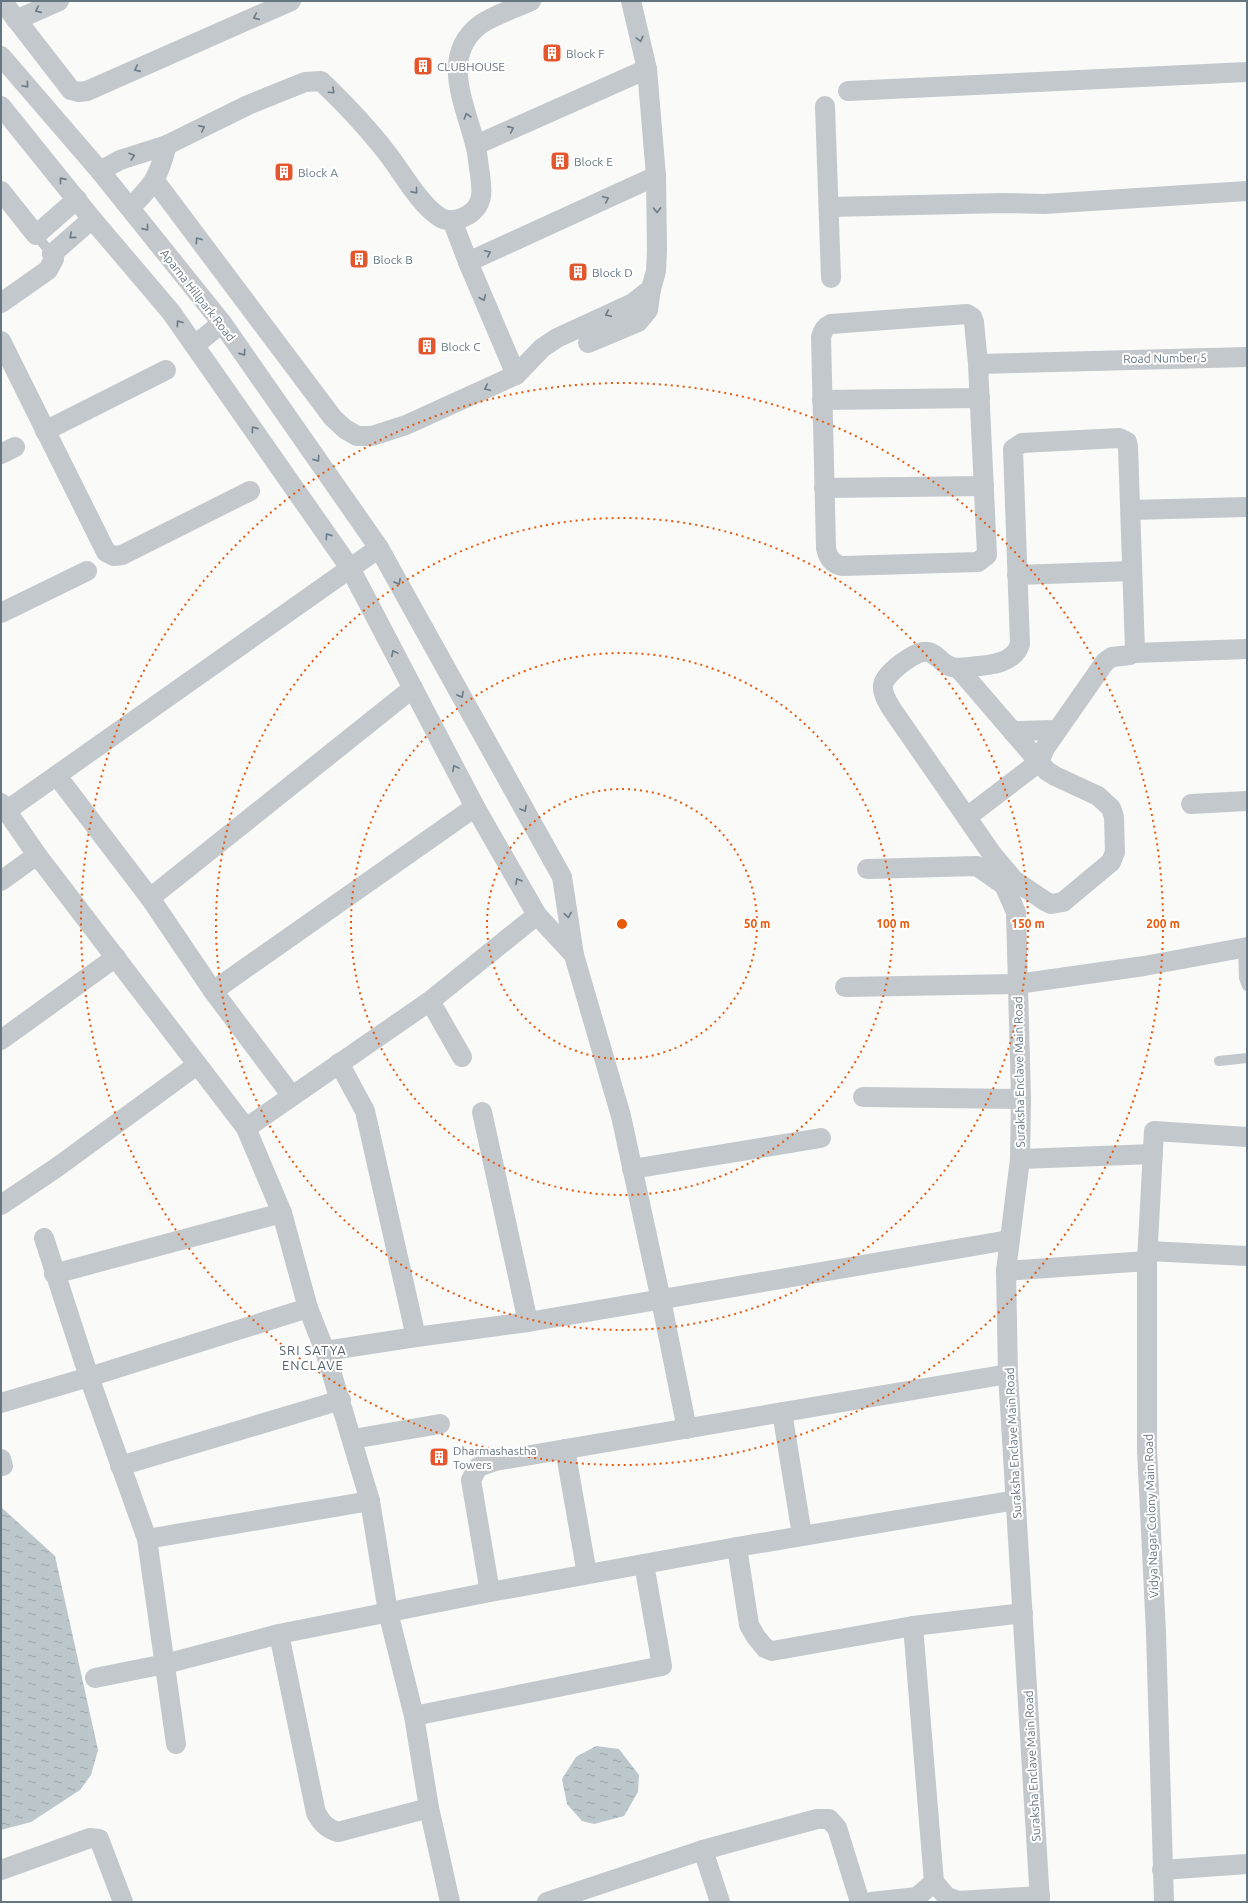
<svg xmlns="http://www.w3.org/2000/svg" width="1248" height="1903" viewBox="0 0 1248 1903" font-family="Ubuntu,sans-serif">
<defs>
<pattern id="water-ripples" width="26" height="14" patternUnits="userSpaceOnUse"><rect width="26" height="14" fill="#bbc7cb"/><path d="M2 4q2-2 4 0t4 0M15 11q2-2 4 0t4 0" fill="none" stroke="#9ca6aa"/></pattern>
</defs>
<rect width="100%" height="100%" fill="#fafaf8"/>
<g fill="url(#water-ripples)">
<path d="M 1,1507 L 55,1556 L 98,1750 L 91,1775 L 80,1790 L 31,1822 L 1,1830 Z"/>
<path d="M 596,1746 L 619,1749 L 639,1775 L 638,1792 L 624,1816 L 594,1824 L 582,1821 L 567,1804 L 562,1779 L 576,1757 Z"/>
</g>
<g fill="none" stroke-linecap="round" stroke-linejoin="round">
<g stroke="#c3c8cc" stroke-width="10">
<path d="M 36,235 L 52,254"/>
<path d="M 1243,947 L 1244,978 L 1247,986"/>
<path d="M 1219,1061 L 1247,1058"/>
</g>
<g stroke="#c3c8cc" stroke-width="20">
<path d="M 2,1 L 71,90 L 79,92 L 87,91 L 291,1"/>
<path d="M 16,20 L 59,1"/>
<path d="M 1,56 L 100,171 L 222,323 L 379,548 L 562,877 L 574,955 L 621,1116 L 661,1300 L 687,1429"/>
<path d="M 848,91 L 1247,72"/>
<path d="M 1,106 L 92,219 L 171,312 L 350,568 L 475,807 L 537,915 L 574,955"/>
<path d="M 825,106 L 831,278"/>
<path d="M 476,145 L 647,69"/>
<path d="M 100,171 L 120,160 L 167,145 L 248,105 L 305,82 L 321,81 C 345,104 367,127 387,153 C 402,172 418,202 438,216 C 449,225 468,218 476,208 C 484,198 481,186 480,174 C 478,164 478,153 475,144 C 465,104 439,55 481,24 C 494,15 516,8 531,1"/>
<path d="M 155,181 L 333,418 L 345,429 L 357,436 L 372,436 L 406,425 L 516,375 L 542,348 L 557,338 L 633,303 L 651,289 L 656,271 L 657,251 L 656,176 L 647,69 L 631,1"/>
<path d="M 1,191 L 36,235 L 77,199"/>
<path d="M 829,207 L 1005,203 L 1044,204 L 1247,191"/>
<path d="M 130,208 C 154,184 158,178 167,145"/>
<path d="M 452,220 L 468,262 L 656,176"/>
<path d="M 468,262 L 516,375"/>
<path d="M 1,303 L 48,270 L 54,259 L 52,254 L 92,219"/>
<path d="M 1,341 L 106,552 L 114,556 L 122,555 L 250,491"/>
<path d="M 588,343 L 638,322 L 648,310 L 651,289"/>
<path d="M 195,345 L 222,323"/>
<path d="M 978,364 L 974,322 L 972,317 L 967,314 L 831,324 C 825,327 823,330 821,337 L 826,548 C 828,558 832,564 842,566 L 978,562 L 987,555 L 978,364 L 1247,357"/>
<path d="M 822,400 L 980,398"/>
<path d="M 45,431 L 166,370"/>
<path d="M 1119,438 L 1127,442 L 1128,447 L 1135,650 L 1130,655 L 1112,657 L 1105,662 L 1045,748 L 1039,762 L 1047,771 L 1055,776 L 1098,796 L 1111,808 L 1114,817 L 1115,852 L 1111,862 L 1063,902 L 1051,904 L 1045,901 L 1014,880 L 992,854 L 891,708 C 887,701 882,693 883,685 C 885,673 917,649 928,652 C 940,655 942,667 958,668 C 978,665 1013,668 1020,644 L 1013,449 L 1022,443 Z"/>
<path d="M 1,454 L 15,447"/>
<path d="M 824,488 L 984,486"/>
<path d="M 1131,510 L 1247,507"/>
<path d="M 1017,575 L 1132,571"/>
<path d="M 1,613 L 87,571"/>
<path d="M 1134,653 L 1247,649"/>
<path d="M 958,668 L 1039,762 L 967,817"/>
<path d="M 1012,731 L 1057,730"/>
<path d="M 57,776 L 150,898 L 213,991 L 292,1096"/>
<path d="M 1,803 L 37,855"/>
<path d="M 1191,804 L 1247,801"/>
<path d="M 6,811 L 379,548"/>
<path d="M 867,869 L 977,866 L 1004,885 L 1016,912 L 1021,1099 L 1020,1159 L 1006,1271 L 1008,1374 L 1040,1902"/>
<path d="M 1,881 L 37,855 L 246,1128 L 282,1213 L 308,1308 L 325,1351 L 370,1501 L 388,1612 L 414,1716 L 429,1808 L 450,1902"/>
<path d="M 150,898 L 413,688"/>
<path d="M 845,987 L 1017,984 L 1144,966 L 1247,947"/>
<path d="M 213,991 L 475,807"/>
<path d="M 430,1001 L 537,915"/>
<path d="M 1,1040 L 116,957"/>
<path d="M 339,1063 L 365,1111 L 416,1337"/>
<path d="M 863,1097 L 1021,1099"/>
<path d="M 482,1112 L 528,1322"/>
<path d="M 246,1128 L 430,1001 L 462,1057"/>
<path d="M 1020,1159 L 1153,1154"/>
<path d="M 632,1169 L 821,1138"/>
<path d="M 1,1205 L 56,1168 L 197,1065"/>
<path d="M 44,1238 L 89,1377 L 147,1539 L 176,1744"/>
<path d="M 1148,1251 L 1247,1256"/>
<path d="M 1006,1271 L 1147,1261"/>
<path d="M 54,1274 L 282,1213"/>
<path d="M 325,1351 L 416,1337 L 528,1322 L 1009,1240"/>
<path d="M 1,1403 L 89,1377 L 308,1308"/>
<path d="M 782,1412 L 802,1535"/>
<path d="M 353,1439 L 440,1424"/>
<path d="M 565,1449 L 587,1574"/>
<path d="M 1,1459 L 3,1466"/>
<path d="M 120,1466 L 341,1400"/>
<path d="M 147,1539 L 370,1501"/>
<path d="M 737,1547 L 749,1625 L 756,1637 L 765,1648 L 772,1651 L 913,1626 L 1023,1613"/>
<path d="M 490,1592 L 471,1480 L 478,1467 L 495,1461 L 1008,1374"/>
<path d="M 913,1626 L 934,1882 L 947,1897 L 958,1901 L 1040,1896"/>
<path d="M 279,1634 L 316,1813 C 322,1823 327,1829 338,1832 L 429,1808"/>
<path d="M 95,1678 L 165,1664 L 279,1634 L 490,1592 L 737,1547 L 1016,1500"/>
<path d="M 414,1716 L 662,1666 L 644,1564"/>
<path d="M 703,1850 L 720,1902"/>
<path d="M 1,1870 L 90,1838 L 99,1839 L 123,1902"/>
<path d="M 1162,1870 L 1247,1864"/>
<path d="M 547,1902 L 703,1850 L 817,1819 L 829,1819 L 837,1828 L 860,1902"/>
<path d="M 871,1902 L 917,1897 L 934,1882"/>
<path d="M 1164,1902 L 1156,1633 L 1147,1450 L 1147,1261 L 1154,1131 L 1247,1137"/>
</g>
</g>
<defs><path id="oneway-chevron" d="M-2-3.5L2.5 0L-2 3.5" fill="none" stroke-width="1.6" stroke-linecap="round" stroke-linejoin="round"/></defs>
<g stroke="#6a7a87">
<use href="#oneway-chevron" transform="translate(38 10) rotate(156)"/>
<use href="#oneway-chevron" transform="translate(256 17) rotate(156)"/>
<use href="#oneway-chevron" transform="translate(640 39) rotate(76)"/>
<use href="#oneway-chevron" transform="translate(137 69) rotate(156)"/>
<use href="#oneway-chevron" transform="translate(26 85) rotate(49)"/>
<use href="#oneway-chevron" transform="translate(332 91) rotate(43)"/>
<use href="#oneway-chevron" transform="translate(467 116) rotate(-106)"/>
<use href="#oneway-chevron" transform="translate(202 128) rotate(-26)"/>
<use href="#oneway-chevron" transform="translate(511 129) rotate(-24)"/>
<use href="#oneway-chevron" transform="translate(132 156) rotate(-18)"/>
<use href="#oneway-chevron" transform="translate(62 180) rotate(-129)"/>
<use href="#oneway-chevron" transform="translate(415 191) rotate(51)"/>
<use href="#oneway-chevron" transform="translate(606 199) rotate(-25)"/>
<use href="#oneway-chevron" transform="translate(657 210) rotate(89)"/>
<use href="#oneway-chevron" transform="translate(146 228) rotate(51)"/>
<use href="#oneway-chevron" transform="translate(72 236) rotate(139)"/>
<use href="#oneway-chevron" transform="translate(198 240) rotate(-126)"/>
<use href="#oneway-chevron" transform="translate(488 253) rotate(-25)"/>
<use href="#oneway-chevron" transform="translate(483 298) rotate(67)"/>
<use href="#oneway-chevron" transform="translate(608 314) rotate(155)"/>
<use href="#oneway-chevron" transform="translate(179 323) rotate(-126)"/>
<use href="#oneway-chevron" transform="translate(243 353) rotate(55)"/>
<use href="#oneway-chevron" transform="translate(487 388) rotate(155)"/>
<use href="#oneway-chevron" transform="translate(254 429) rotate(-125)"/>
<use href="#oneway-chevron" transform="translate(317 459) rotate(55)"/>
<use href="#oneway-chevron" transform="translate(328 536) rotate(-125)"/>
<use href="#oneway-chevron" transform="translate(398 582) rotate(61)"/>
<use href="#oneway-chevron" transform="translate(394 653) rotate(-118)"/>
<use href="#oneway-chevron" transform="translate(461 695) rotate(61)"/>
<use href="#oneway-chevron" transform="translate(455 768) rotate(-118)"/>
<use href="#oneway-chevron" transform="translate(524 809) rotate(61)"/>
<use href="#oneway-chevron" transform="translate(518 881) rotate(-120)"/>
<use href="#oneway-chevron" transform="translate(568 915) rotate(81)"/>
</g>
<g fill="none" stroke="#e8590c" stroke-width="2" stroke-dasharray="2 4">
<circle cx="622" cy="924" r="135"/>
<circle cx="622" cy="924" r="271"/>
<circle cx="622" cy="924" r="406"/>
<circle cx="622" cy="924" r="541"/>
</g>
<defs>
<symbol id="building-square" viewBox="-11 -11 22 22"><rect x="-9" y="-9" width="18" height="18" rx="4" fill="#e4572e" stroke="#fff"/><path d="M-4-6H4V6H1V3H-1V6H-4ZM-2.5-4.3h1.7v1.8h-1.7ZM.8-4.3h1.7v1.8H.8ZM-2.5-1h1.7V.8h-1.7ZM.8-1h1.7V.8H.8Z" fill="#fff"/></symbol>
</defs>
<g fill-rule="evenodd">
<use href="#building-square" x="541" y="42" width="22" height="22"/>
<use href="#building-square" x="412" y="55" width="22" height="22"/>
<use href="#building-square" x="549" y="150" width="22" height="22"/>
<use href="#building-square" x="273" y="161" width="22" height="22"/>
<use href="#building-square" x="348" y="248" width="22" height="22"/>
<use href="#building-square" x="567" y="261" width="22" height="22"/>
<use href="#building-square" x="416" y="335" width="22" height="22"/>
<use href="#building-square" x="428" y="1446" width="22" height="22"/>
</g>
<g text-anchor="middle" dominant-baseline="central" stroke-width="4" stroke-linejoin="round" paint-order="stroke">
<g font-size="12" fill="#657683" stroke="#fff" text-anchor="start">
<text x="566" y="53">Block F</text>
<text x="437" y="66">CLUBHOUSE</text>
<text x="574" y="161">Block E</text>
<text x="298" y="172">Block A</text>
<text x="373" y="259">Block B</text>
<text x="592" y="272">Block D</text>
<text x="441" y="346">Block C</text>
<text x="453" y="1450">Dharmashastha<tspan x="453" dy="14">Towers</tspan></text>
</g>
<g font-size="12" fill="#657683" stroke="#fff">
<text transform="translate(198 295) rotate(52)">Aparna Hillpark Road</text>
<text transform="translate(1165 358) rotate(-1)">Road Number 5</text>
<text transform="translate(1019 1072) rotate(-91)">Suraksha Enclave Main Road</text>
<text transform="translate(1013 1443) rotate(-93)">Suraksha Enclave Main Road</text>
<text transform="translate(1151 1516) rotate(-92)">Vidya Nagar Colony Main Road</text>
<text transform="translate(1032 1766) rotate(-93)">Suraksha Enclave Main Road</text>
</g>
<g font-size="13" letter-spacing="1" fill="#57646e" stroke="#fff">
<text x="313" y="1350">SRI SATYA<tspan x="313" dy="15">ENCLAVE</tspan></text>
</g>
</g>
<circle cx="622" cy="924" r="6" fill="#e8590c" stroke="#fff" stroke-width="2"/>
<g font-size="12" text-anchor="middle" font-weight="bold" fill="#e8590c" stroke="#fff" stroke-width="4" stroke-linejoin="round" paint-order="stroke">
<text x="757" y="928">50 m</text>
<text x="893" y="928">100 m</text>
<text x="1028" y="928">150 m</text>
<text x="1163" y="928">200 m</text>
</g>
<rect width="1248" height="1903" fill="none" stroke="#657683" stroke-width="4"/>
</svg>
